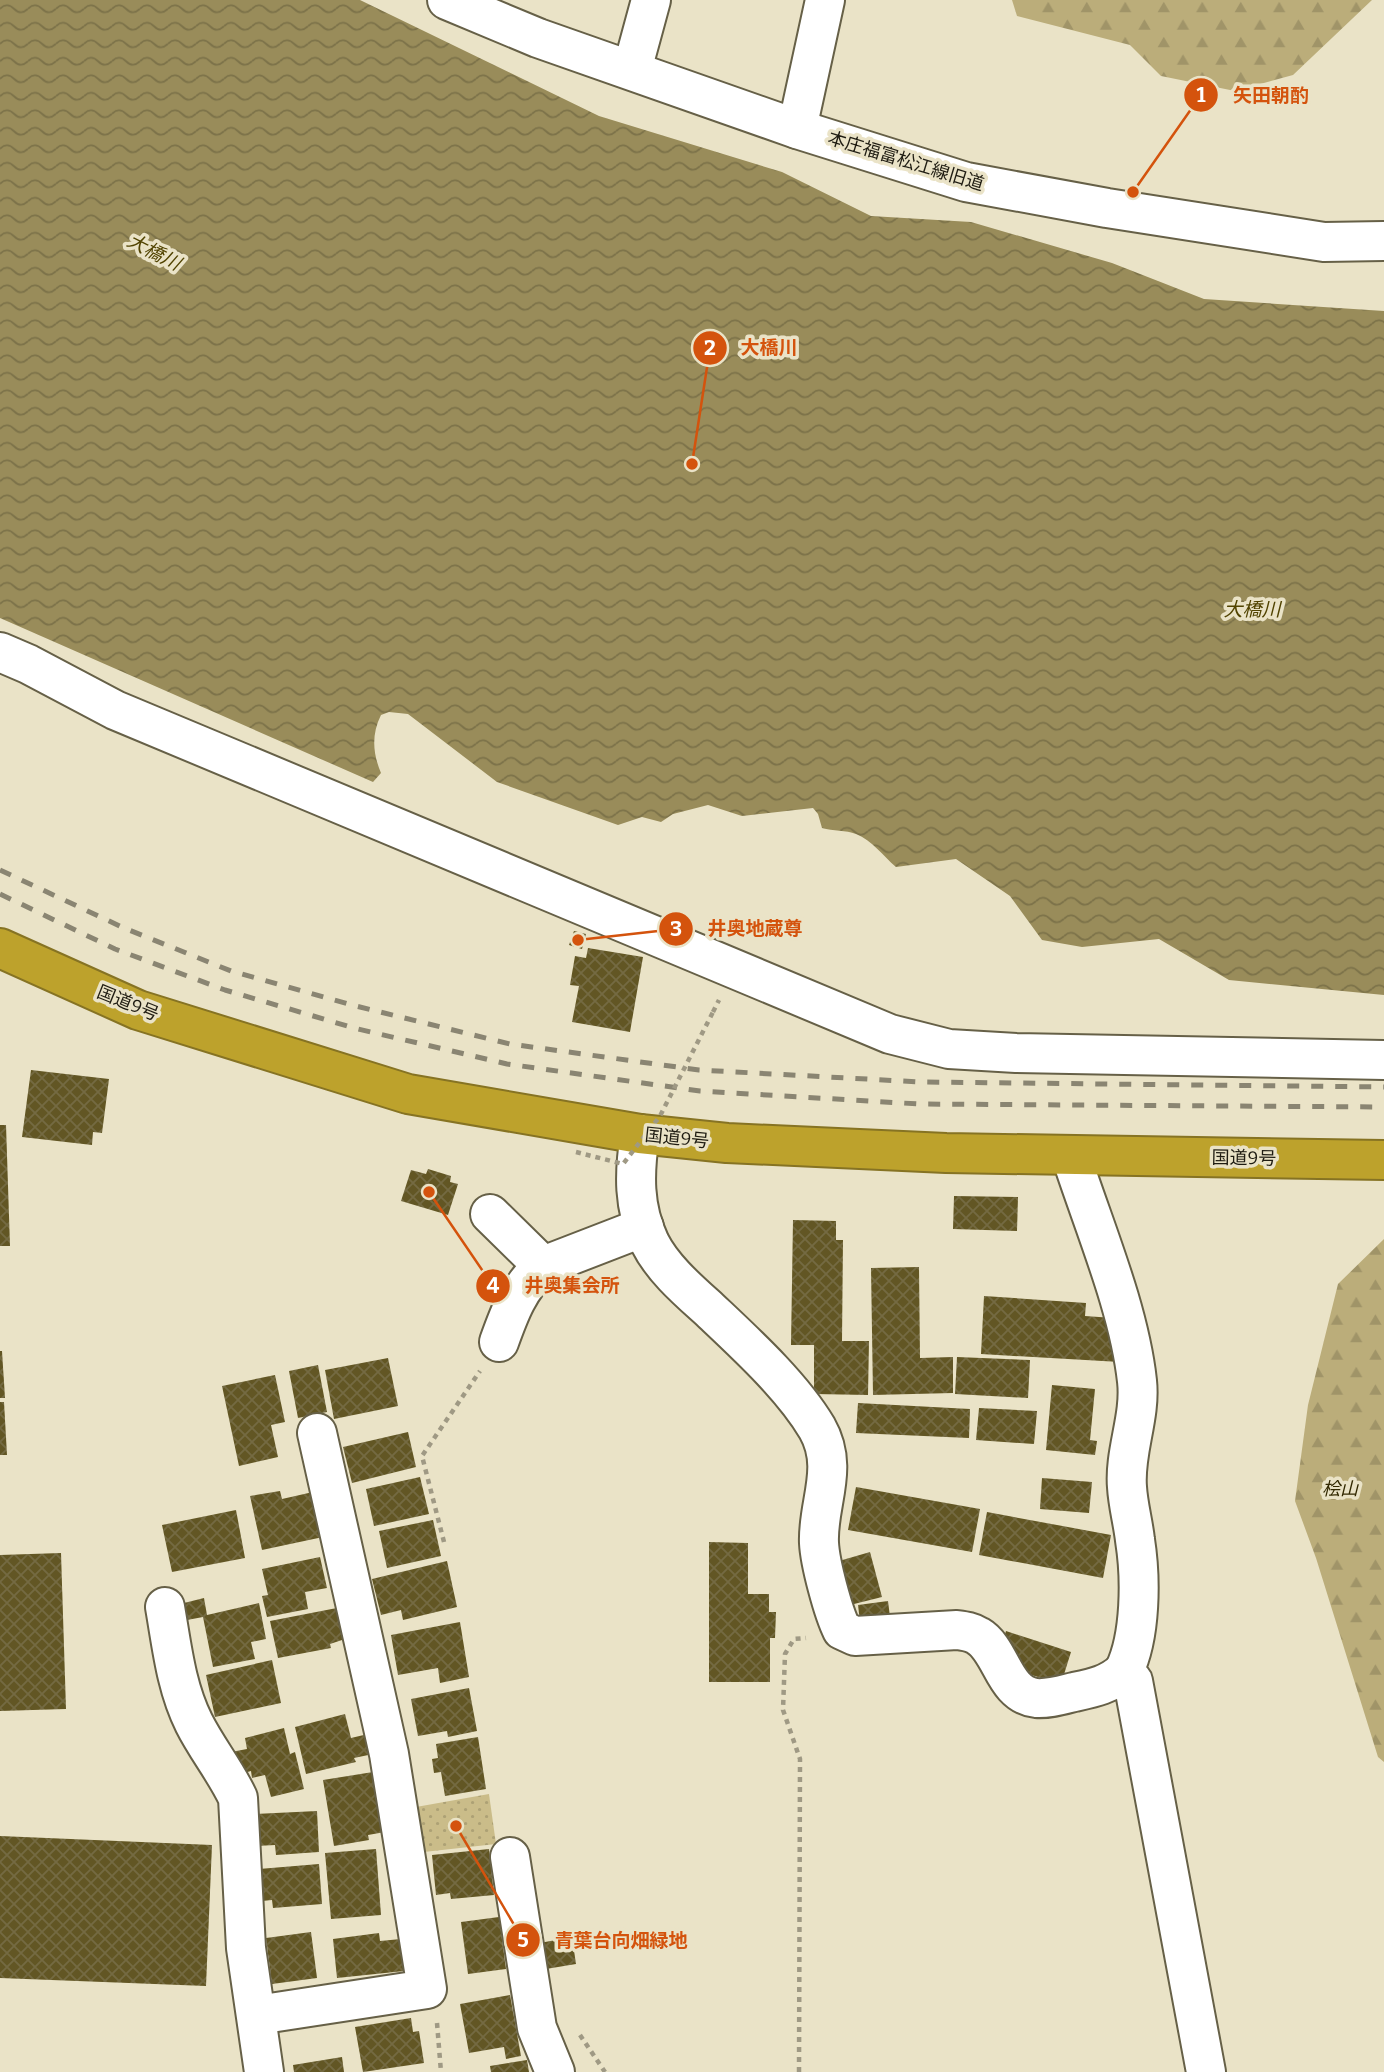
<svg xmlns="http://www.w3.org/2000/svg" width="1384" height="2072" viewBox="0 0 1384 2072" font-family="Bitter,'Noto Sans JP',serif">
<defs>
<pattern id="grass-dots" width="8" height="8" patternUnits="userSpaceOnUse" patternTransform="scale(1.75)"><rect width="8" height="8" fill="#cabc89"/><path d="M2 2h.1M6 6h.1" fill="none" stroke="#ada175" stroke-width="1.8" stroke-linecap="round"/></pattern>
<pattern id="forest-firs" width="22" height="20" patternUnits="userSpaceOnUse" patternTransform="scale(1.75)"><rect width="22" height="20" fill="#bbad7a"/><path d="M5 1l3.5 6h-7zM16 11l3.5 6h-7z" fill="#a09468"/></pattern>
<pattern id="water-waves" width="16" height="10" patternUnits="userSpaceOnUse" patternTransform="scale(1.75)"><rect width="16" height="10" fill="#998c5a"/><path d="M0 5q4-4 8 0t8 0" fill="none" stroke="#7c7249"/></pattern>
<pattern id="building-cross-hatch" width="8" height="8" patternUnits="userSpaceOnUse" patternTransform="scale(1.75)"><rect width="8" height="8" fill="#625624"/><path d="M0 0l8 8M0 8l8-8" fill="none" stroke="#746a42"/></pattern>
</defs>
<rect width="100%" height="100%" fill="#eae3c7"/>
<path fill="url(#grass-dots)" d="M 489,1794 L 496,1844 L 424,1852 L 416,1807 Z"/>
<g fill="url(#forest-firs)">
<path d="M 1012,0 L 1372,0 L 1293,75 L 1235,91 L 1161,76 L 1130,45 L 1017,16 Z"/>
<path d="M 1384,1239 L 1384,1762 L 1378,1757 L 1316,1558 L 1295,1501 L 1308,1405 L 1338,1284 Z"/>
</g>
<path fill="url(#water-waves)" d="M 0,0 L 360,0 L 599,116 L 782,172 L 871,216 L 971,222 L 1112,263 L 1204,299 L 1384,311 L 1384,995 L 1229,980 L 1159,939 L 1082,947 L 1042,940 L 1010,896 L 956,859 L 896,867 C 883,856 872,840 856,834 C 846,830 833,831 822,828 L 818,814 L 813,808 L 742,816 L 708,805 L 673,814 L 661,822 L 642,817 L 618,825 L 497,782 L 408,714 L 389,712 L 381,715 C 371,735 373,754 381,773 L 373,782 L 0,618 Z"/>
<g fill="url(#building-cross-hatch)">
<path d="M 574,931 L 586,934 L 582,949 L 569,945 Z"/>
<path d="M 588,948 L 643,957 L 630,1032 L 572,1022 L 579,986 L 570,985 L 575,956 L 586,958 Z"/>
<path d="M 31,1070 L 109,1079 L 102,1133 L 93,1132 L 92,1145 L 22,1137 Z"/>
<path d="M 0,1125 L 6,1125 L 10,1246 L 0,1246 Z"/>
<path d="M 428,1169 L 451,1176 L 450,1182 L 458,1184 L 448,1215 L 401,1201 L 411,1170 L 426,1174 Z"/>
<path d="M 954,1196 L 1018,1197 L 1017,1231 L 953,1229 Z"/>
<path d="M 793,1220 L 836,1221 L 836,1240 L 843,1240 L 842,1341 L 869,1341 L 868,1395 L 814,1394 L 814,1345 L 791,1345 Z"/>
<path d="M 919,1267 L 920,1358 L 953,1357 L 953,1393 L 873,1395 L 871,1268 Z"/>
<path d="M 984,1296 L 1086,1303 L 1085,1316 L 1113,1318 L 1120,1362 L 981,1354 Z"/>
<path d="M 0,1351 L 2,1351 L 5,1398 L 0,1398 Z"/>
<path d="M 957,1357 L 1030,1360 L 1028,1398 L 955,1394 Z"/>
<path d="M 388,1358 L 398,1406 L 334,1419 L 325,1370 Z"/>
<path d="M 318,1365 L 327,1412 L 298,1418 L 289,1371 Z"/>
<path d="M 275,1375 L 285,1422 L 271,1425 L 278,1457 L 239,1466 L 222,1386 Z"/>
<path d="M 1052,1385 L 1095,1389 L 1090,1440 L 1097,1441 L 1095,1455 L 1046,1450 Z"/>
<path d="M 0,1402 L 4,1402 L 7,1455 L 0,1455 Z"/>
<path d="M 858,1403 L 970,1409 L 969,1438 L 856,1433 Z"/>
<path d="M 979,1408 L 1037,1411 L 1034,1444 L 976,1440 Z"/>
<path d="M 408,1432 L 416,1467 L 352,1483 L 343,1447 Z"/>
<path d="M 420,1477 L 429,1514 L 374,1526 L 366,1489 Z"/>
<path d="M 1042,1478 L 1092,1482 L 1089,1513 L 1040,1509 Z"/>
<path d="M 856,1487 L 980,1509 L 972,1552 L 848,1530 Z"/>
<path d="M 280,1491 L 282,1499 L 313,1492 L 323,1537 L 262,1550 L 250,1496 Z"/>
<path d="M 236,1510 L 245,1558 L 172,1572 L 162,1525 Z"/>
<path d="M 987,1512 L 1111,1535 L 1103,1578 L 979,1555 Z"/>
<path d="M 433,1520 L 441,1556 L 387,1568 L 379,1531 Z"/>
<path d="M 709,1542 L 748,1543 L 748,1594 L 769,1594 L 769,1612 L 776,1612 L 775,1638 L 770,1638 L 770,1682 L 709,1682 Z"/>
<path d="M 870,1552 L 882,1597 L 850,1605 L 839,1561 Z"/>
<path d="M 61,1553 L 66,1709 L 0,1711 L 0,1555 Z"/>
<path d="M 320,1557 L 327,1588 L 305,1592 L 308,1609 L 267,1617 L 262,1596 L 268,1595 L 262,1569 Z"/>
<path d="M 447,1561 L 457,1607 L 403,1620 L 401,1610 L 381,1615 L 372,1579 Z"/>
<path d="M 204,1598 L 207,1615 L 259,1603 L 266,1639 L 251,1642 L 255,1659 L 213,1667 L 203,1617 L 187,1620 L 184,1603 Z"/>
<path d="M 888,1601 L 891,1625 L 861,1630 L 858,1605 Z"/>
<path d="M 342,1607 L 348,1638 L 330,1644 L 331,1648 L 278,1658 L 270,1621 Z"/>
<path d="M 460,1622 L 469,1677 L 440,1683 L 438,1668 L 398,1675 L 391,1635 Z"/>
<path d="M 1006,1631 L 1071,1652 L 1061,1684 L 1015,1670 L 1000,1650 Z"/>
<path d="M 272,1660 L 281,1703 L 215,1717 L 206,1675 Z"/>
<path d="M 469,1688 L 477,1731 L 448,1737 L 447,1731 L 418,1736 L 411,1699 Z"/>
<path d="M 345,1714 L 351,1738 L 368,1734 L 373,1754 L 354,1758 L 356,1762 L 306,1774 L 295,1727 Z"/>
<path d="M 284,1728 L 290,1754 L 295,1752 L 304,1789 L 271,1797 L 265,1775 L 252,1778 L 251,1771 L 237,1775 L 231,1752 L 247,1749 L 245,1738 Z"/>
<path d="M 478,1737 L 486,1789 L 445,1796 L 441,1772 L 434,1773 L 432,1759 L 438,1758 L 436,1744 Z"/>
<path d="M 373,1772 L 385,1832 L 368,1835 L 369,1840 L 334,1846 L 323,1780 Z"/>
<path d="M 317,1811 L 319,1852 L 276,1855 L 275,1845 L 257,1846 L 255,1814 Z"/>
<path d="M 0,1836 L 212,1845 L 206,1986 L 0,1978 Z"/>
<path d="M 376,1849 L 381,1915 L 331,1919 L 325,1853 Z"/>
<path d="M 489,1849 L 494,1895 L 451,1899 L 450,1893 L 436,1895 L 432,1855 Z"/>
<path d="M 319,1864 L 322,1904 L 273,1908 L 272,1900 L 262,1901 L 259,1869 Z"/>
<path d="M 499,1917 L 506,1969 L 468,1974 L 461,1922 Z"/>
<path d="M 311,1932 L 317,1978 L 272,1984 L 266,1938 Z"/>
<path d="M 379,1933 L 380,1941 L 401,1939 L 404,1971 L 337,1978 L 333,1939 Z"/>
<path d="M 572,1937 L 576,1964 L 534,1971 L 529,1945 Z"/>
<path d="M 510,1995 L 521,2056 L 506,2059 L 504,2047 L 469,2053 L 460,2004 Z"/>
<path d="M 411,2018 L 413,2032 L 419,2031 L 424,2063 L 363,2072 L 355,2027 Z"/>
<path d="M 342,2057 L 344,2072 L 294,2072 L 293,2065 Z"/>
<path d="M 527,2060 L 529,2072 L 491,2072 L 490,2066 Z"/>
</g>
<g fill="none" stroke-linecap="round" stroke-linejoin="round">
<defs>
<g id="minor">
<path d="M 447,0 L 538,38 L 797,129 L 966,182 L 1107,208 L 1324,242 L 1384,241"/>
<path d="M 632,70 L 651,0"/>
<path d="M 797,129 L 825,0"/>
<path d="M 0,652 L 28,664 L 115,710 L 890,1034 L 949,1049 L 1016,1053 L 1384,1060"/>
<path d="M 640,1134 C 634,1173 633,1207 650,1243 C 663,1269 689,1291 710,1310 C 746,1344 792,1386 817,1428 C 840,1468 817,1504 819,1543 C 820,1563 833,1612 842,1630 L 855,1636 L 957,1630 C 965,1631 972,1632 978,1636 C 1002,1650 1003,1694 1036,1698 C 1049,1699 1062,1695 1074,1692 C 1093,1688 1109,1685 1124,1671"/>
<path d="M 1071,1156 C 1094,1227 1129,1308 1137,1381 C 1141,1417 1124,1452 1127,1487 C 1128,1505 1133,1522 1135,1540 C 1141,1578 1141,1636 1124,1671 L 1133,1681 L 1206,2072"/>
<path d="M 490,1214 L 543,1266"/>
<path d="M 499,1342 C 509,1314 519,1286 543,1266 L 644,1227"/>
<path d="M 165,1607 C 172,1647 176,1687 194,1723 C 207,1749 226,1772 238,1798 L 246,1948 L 264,2072"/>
<path d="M 510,1857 L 537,2028 L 555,2072"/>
<path d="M 257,2015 L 427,1989 L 389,1754 L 317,1433"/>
</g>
<path id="highway" d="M 0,948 L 138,1010 L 408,1094 L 640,1134 L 727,1143 L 946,1153 L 1384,1160"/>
</defs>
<use href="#minor" stroke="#666047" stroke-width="42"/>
<use href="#highway" stroke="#867323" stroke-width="42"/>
<g stroke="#9f9984" stroke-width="4.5" stroke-dasharray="5 5" stroke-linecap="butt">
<path d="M 713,1012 L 719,1000"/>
<path d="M 444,1542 L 422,1456 L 480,1371"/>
<path d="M 437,2023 L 441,2072"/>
<path d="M 580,2035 L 605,2072"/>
<path d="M 799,2072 L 800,1759 L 783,1710 L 785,1654 L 794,1639 L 806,1638"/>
</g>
<use href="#minor" stroke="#fff" stroke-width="38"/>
<use href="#highway" stroke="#bda22c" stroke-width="38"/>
<g stroke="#8a8572" stroke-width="5" stroke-dasharray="12 12" stroke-linecap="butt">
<path d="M 0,870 L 124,928 L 231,971 L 356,1006 L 510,1044 L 699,1070 L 921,1082 L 1384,1087"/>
<path d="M 0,894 L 115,949 L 225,990 L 354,1028 L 507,1064 L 700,1091 L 919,1104 L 1384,1107"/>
</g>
<path stroke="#9f9984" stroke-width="4.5" stroke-dasharray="5 5" stroke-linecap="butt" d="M 576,1152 L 623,1164 L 660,1116 L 713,1012"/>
</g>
<g text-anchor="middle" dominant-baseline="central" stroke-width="7" stroke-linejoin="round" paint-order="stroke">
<g font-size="18" fill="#1f1c12" stroke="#eae3c7">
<text transform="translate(906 161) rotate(17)">本庄福富松江線旧道</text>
<text transform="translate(128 1003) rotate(22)">国道9号</text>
<text transform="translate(677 1138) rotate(6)">国道9号</text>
<text transform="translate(1244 1158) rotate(1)">国道9号</text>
</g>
<g font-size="18" font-style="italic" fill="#322800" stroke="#eae3c7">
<text x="1340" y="1489">桧山</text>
</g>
<g font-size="19" font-style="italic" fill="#514300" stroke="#eae3c7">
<text transform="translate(154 252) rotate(27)">大橋川</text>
<text x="1252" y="609">大橋川</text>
</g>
</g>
<path fill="none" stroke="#d4530d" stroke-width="2.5" d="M1133 192L1201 95M692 464L710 348M578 940L676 929M429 1192L493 1286M456 1826L523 1940"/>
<g fill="#d4530d" stroke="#eae3c7" stroke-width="2.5">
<circle cx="1133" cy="192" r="7"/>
<circle cx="692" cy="464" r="7"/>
<circle cx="578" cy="940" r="7"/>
<circle cx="429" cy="1192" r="7"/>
<circle cx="456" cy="1826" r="7"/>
<circle cx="1201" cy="95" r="18"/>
<circle cx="710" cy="348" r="18"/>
<circle cx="676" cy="929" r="18"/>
<circle cx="493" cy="1286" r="18"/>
<circle cx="523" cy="1940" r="18"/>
</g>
<g font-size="21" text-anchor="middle" font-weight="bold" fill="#fff">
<text x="1201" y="102">1</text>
<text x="710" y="355">2</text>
<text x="676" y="936">3</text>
<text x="493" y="1293">4</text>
<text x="523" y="1947">5</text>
</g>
<g font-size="19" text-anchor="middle" font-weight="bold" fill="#d4530d" stroke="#eae3c7" stroke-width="7" stroke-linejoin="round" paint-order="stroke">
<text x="1271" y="102">矢田朝酌</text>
<text x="769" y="354">大橋川</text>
<text x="755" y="935">井奥地蔵尊</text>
<text x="572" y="1292">井奥集会所</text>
<text x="621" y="1947">青葉台向畑緑地</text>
</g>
</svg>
